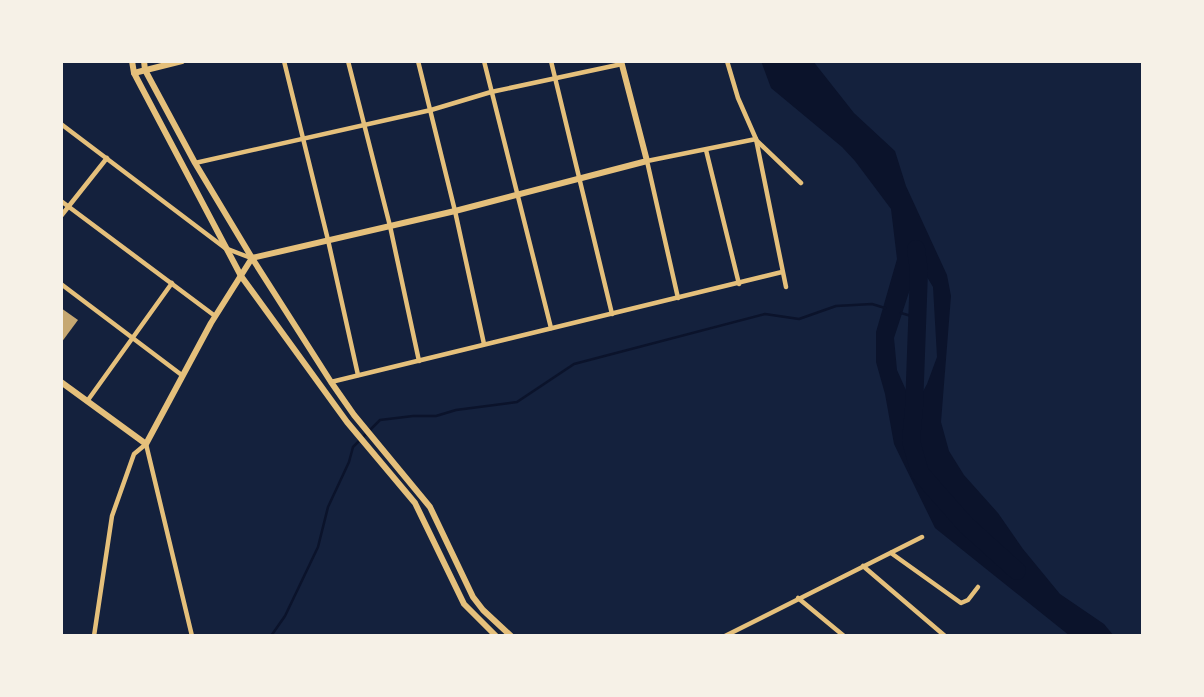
<svg xmlns="http://www.w3.org/2000/svg" width="1204" height="697" viewBox="0 0 1204 697" font-family="'Alegreya Sans',sans-serif">
<rect width="100%" height="100%" fill="#14213d"/>
<path fill="#0b132b" fill-rule="evenodd" d="M 761,61 L 813,61 L 854,113 L 895,151 L 906,186 L 947,275 L 951,296 L 941,422 L 949,451 L 964,475 L 998,513 L 1023,549 L 1060,594 L 1104,624 L 1114,636 L 1070,636 L 935,528 L 894,444 L 885,394 L 876,362 L 876,332 L 897,259 L 891,209 L 855,161 L 842,147 L 771,88 ZM 916,271 L 924,272 L 933,287 L 937,357 L 927,384 L 914,408 L 897,370 L 894,338 ZM 921,473 C 938,485 995,539 999,556 L 993,557 C 964,533 937,508 920,475 Z"/>
<g fill="none" stroke-linecap="round" stroke-linejoin="round">
<g stroke="#0b132b" stroke-width="2.5">
<path d="M 901,313 L 918,318"/>
<path d="M 271,636 L 285,616 L 318,547 L 328,507 L 349,462 L 353,447 L 380,420 L 413,416 L 436,416 L 456,410 L 517,402 L 574,364 L 765,314 L 799,319 L 836,306 L 872,304 L 885,308"/>
</g>
<path stroke="#0b132b" stroke-width="18" d="M 916,249 L 919,271 L 914,408 L 911,441 L 920,473 L 966,525 L 1017,571"/>
</g>
<path fill="#c6a872" d="M 61,308 L 78,320 L 61,343 Z"/>
<g fill="none" stroke-linecap="round" stroke-linejoin="round">
<g stroke="#e5c07b" stroke-width="4.5">
<path d="M 284,61 L 328,240 L 358,375"/>
<path d="M 348,61 L 390,226 L 419,361"/>
<path d="M 418,61 L 455,211 L 484,344"/>
<path d="M 484,61 L 551,328"/>
<path d="M 551,61 L 612,314"/>
<path d="M 727,61 L 738,98 L 756,139 L 786,287"/>
<path d="M 61,124 L 225,248 L 251,258"/>
<path d="M 756,140 L 801,183"/>
<path d="M 706,150 L 739,284"/>
<path d="M 195,163 L 431,110 L 491,92 L 622,64"/>
<path d="M 61,201 L 215,316"/>
<path d="M 61,216 L 107,158"/>
<path d="M 61,284 L 183,376"/>
<path d="M 678,298 L 647,161 L 756,139"/>
<path d="M 331,382 L 782,272"/>
<path d="M 88,400 L 172,283"/>
<path d="M 891,553 L 961,603 L 968,600 L 978,587"/>
<path d="M 863,566 L 945,636"/>
<path d="M 798,598 L 844,636"/>
<path d="M 94,636 L 112,516 L 134,454 L 146,444 L 192,636"/>
<path d="M 725,636 L 922,537"/>
</g>
<g stroke="#e5c07b" stroke-width="6">
<path d="M 252,258 L 331,382 L 354,415 L 430,507 L 473,597 L 483,610 L 511,636"/>
<path d="M 241,276 L 347,422 L 415,503 L 464,604 L 496,636"/>
</g>
<g stroke="#e5c07b" stroke-width="6">
<path d="M 132,61 L 134,73 L 241,276"/>
<path d="M 144,61 L 145,70 L 195,163 L 252,258"/>
<path d="M 134,73 L 182,61"/>
<path d="M 61,382 L 146,444 L 211,323 L 252,258 L 455,211 L 647,161 L 621,61"/>
</g>
</g>
<rect width="1204" height="697" fill="none" stroke="#f6f1e7" stroke-width="126"/>
</svg>
